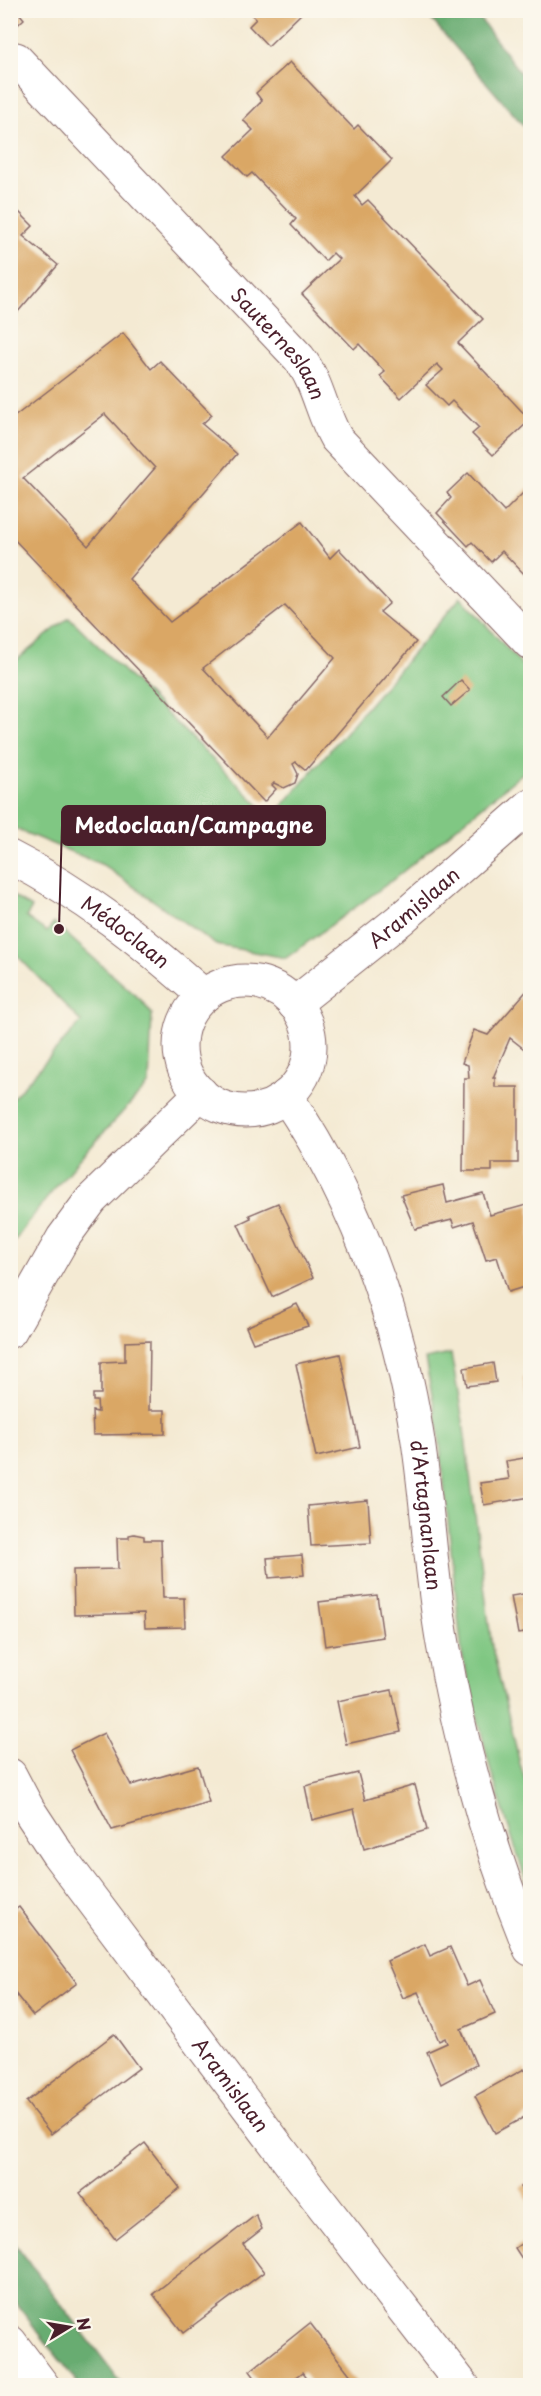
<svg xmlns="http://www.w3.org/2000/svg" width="541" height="2396" viewBox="0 0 541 2396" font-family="'Playpen Sans',sans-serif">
<rect width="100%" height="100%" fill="#fbf7ec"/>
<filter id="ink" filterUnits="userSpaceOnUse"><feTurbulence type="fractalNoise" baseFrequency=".0167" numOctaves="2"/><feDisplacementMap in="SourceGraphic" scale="12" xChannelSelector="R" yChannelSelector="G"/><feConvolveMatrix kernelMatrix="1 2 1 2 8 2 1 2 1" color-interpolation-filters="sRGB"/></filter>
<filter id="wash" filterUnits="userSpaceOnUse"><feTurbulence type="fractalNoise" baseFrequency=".008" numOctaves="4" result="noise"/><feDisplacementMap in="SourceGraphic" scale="24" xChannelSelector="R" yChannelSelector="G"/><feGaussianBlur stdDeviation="1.35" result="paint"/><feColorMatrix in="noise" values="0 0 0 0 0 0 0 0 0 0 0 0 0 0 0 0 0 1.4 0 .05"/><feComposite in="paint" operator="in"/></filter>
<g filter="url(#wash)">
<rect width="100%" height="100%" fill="#f4ead3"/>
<g fill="#80c783" stroke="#657357" stroke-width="1.5">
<path d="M 461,597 L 530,674 L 530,767 L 394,879 L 286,958 L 216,945 L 103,865 L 11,827 L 10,661 L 13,663 L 69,617 L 272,818 Z"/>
<path d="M 11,895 L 32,908 L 26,917 L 47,932 L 54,923 L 142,1001 L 152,1014 L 149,1084 C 100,1136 52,1187 11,1246 L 11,1100 L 81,1022 L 11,949 Z"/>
<path d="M 451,1354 L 463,1421 L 492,1647 L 520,1764 L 530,1795 L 530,1894 L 491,1772 L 462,1654 L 438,1426 L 425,1359 Z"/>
</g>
<g fill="#68ac71" stroke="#59664e" stroke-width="1.5">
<path d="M 424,11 L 475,12 L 530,86 L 530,133 Z"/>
<path d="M 11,2238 L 20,2250 L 123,2385 L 79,2385 L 11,2297 Z"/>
</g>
<g id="blocks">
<g fill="#daa765" fill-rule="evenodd">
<path d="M 10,10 L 22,10 L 19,13 L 24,19 L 10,32 Z"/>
<path d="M 247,10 L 305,10 L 268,46 L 249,26 L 256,19 Z"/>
<path d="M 290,62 L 354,129 L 358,125 L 392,160 L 355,196 L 362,205 L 368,200 L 483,319 L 458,343 L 530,420 L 493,455 L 472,434 L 479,428 L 452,401 L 447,406 L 426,385 L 443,370 L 437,364 L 401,398 L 380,376 L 385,372 L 359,344 L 354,349 L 302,294 L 339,259 L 333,253 L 325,261 L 291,225 L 296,219 L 252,173 L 247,177 L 226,156 L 253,130 L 243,120 L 262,101 L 256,93 Z"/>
<path d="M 10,203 L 33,226 L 23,236 L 58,265 L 10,321 Z"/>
<path d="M 123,333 L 151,369 L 160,361 L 212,415 L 202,424 L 237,454 L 129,579 L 170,622 L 302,522 L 330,558 L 339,549 L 390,603 L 380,612 L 416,642 L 306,770 L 296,762 L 293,764 L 298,774 L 295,783 L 284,788 L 274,783 L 272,785 L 276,789 L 264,802 L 10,535 L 10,420 ZM 105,414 L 155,468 L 88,546 L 23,478 ZM 285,605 L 335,658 L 268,737 L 203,668 Z"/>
<path d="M 468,473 L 504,512 L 530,486 L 530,576 L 528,578 L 502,551 L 491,562 L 472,542 L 468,546 L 437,513 L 451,498 L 447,493 Z"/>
<path d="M 461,680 L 470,690 L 451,706 L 443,697 Z"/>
<path d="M 530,987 L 530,1049 L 528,1052 L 510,1038 L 493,1078 L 495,1078 L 495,1087 L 518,1087 L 518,1163 L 492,1163 L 492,1171 L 463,1171 L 464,1078 L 469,1078 L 468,1065 L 462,1063 L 468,1046 L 474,1030 L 488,1035 Z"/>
<path d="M 443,1185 L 447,1203 L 483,1193 L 490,1215 L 530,1204 L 530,1299 L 527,1286 L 508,1292 L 497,1257 L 486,1260 L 473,1221 L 454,1227 L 452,1220 L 415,1229 L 401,1195 Z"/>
<path d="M 278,1203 L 313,1278 L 272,1297 L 238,1224 L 251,1218 L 249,1215 Z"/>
<path d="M 297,1304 L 308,1326 L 253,1343 L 246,1327 Z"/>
<path d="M 150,1341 L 149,1410 L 165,1410 L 165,1434 L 93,1435 L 92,1411 L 98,1412 L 97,1401 L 93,1401 L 93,1394 L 101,1394 L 101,1362 L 125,1361 L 125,1342 Z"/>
<path d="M 340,1354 L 360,1447 L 316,1457 L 296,1364 Z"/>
<path d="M 493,1363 L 496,1382 L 467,1386 L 464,1368 Z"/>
<path d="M 530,1376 L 530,1418 L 529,1418 L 523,1378 Z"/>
<path d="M 530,1457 L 530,1497 L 484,1505 L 480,1483 L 509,1479 L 506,1461 Z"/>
<path d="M 368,1500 L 371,1543 L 311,1546 L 308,1506 Z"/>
<path d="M 134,1534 L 144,1536 L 144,1540 L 161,1540 L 163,1598 L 184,1598 L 185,1627 L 145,1628 L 144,1613 L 74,1615 L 73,1570 L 118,1569 L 117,1538 L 129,1538 L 129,1535 Z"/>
<path d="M 302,1555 L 304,1575 L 269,1578 L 267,1558 Z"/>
<path d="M 530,1593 L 530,1632 L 518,1634 L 511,1596 Z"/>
<path d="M 377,1595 L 383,1637 L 325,1646 L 319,1602 Z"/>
<path d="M 392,1690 L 401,1732 L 346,1744 L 337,1701 Z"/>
<path d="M 104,1733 L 131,1785 L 198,1766 L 209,1802 L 112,1830 L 70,1750 Z"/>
<path d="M 358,1773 L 365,1800 L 415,1785 L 427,1830 L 364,1849 L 354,1809 L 312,1820 L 305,1786 Z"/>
<path d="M 19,1907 L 77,1983 L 33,2016 L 10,1987 L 10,1913 Z"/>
<path d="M 425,1944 L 430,1956 L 450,1947 L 467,1986 L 480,1980 L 495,2014 L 461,2029 L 476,2065 L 441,2084 L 427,2052 L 447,2043 L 445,2038 L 439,2041 L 418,1992 L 403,1998 L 387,1961 Z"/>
<path d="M 114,2034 L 139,2068 L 51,2134 L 26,2102 Z"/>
<path d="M 524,2069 L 530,2081 L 530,2114 L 495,2133 L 475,2096 Z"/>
<path d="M 145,2143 L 180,2188 L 115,2239 L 80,2193 Z"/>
<path d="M 530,2181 L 530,2203 L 520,2187 Z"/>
<path d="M 256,2215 L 262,2229 L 243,2244 L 264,2272 L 183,2333 L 153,2294 Z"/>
<path d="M 530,2238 L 530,2263 L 526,2265 L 515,2248 Z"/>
<path d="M 310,2323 L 359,2386 L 313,2386 L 303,2372 L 285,2386 L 261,2386 L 250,2371 Z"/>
</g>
</g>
</g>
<g filter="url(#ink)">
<use href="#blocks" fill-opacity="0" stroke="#866666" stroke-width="1.5"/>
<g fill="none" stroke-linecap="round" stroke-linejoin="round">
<defs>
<g id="street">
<path id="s1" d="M 10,58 L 16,59 L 299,358 C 318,382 321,412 336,438 L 530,643"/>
<path id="s2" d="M 286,1096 C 357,1202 399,1315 418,1441 C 428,1508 431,1577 443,1644 C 461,1749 490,1851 530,1949"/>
<path d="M 10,2342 L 43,2386"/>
</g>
<g id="secondary">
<path id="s3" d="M 10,857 C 83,894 144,942 204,996"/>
<circle cx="245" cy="1046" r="65"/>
<path id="s4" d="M 294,1004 L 401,919 L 530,806"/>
<path d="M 10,1331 L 63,1238 L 91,1200 L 201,1093"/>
<path id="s5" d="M 10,1775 L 28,1809 L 57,1853 L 294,2168 L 463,2386"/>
</g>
</defs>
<use href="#street" stroke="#866666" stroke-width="35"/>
<use href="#secondary" stroke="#866666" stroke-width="35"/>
<use href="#street" stroke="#fff" stroke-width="33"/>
<use href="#secondary" stroke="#fff" stroke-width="33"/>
</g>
</g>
<g text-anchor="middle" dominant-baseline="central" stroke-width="4.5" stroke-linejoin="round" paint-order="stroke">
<g font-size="20" fill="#4a1f2b" stroke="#fbf7ec">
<text stroke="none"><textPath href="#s1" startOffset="394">Sauterneslaan</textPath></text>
<text stroke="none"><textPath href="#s4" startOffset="154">Aramislaan</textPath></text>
<text stroke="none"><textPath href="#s3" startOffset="138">Médoclaan</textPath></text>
<text stroke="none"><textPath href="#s2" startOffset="447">d'Artagnanlaan</textPath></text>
<text stroke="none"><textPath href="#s5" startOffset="381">Aramislaan</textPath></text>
</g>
</g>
<path fill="none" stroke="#4a1f2b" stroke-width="2" d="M59 929L62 825"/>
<circle fill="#4a1f2b" stroke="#fbf7ec" stroke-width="2" cx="59" cy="929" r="6"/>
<rect fill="#4a1f2b" stroke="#4a1f2b" stroke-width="2" x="62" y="806" width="263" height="39" rx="6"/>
<g font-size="21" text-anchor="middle" font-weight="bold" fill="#fff">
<text x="194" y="833">Medoclaan/Campagne</text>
</g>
<rect width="541" height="2396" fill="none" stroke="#fbf7ec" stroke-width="36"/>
<g transform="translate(69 2327) rotate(79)" stroke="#fbf7ec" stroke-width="4.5" paint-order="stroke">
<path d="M0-4.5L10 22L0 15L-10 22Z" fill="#4a1f2b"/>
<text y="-9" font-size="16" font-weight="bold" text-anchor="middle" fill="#4a1f2b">N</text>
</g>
</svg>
